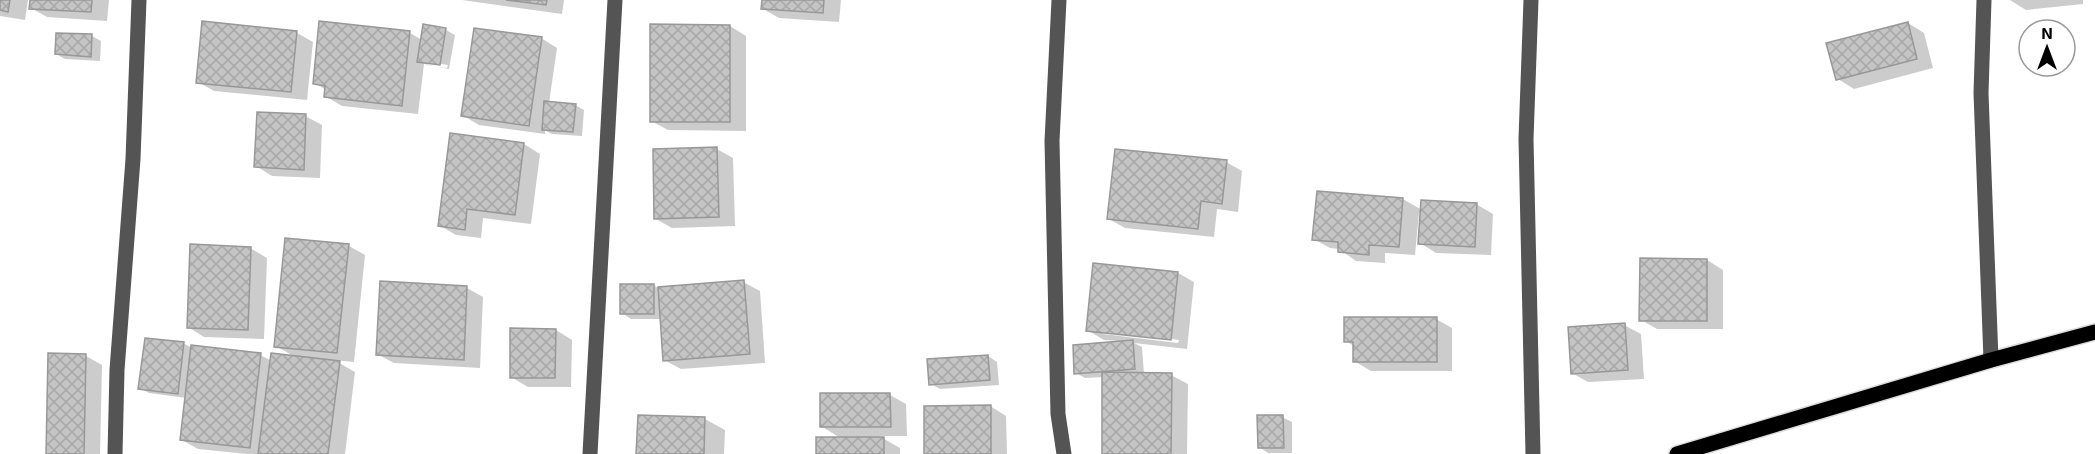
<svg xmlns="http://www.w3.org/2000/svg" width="2095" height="454" viewBox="0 0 2095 454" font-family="'Exo 2',sans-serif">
<defs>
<pattern id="building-cross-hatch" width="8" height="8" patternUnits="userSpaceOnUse" patternTransform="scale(1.5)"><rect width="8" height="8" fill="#c4c4c4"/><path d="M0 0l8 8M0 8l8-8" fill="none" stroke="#a7a7a7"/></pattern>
</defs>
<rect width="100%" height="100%" fill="#fff"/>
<g fill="#0003" fill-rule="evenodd">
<path d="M 0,0 L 28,0 L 25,20 L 0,16 Z"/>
<path d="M 31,0 L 109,0 L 107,21 L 47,17 L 31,8 Z"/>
<path d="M 462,0 L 564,0 L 562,14 Z"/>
<path d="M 763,0 L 841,0 L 839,22 L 779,18 L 763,9 Z"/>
<path d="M 2010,0 L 2083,0 L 2083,4 L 2026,10 Z"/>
<path d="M 321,23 L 410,33 L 422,40 L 425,26 L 446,30 L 455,35 L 449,69 L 424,64 L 418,114 L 342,106 L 325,96 L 326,90 L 315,83 ZM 426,62 L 448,65 L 447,68 L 426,65 Z"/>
<path d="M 1908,23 L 1924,33 L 1933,68 L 1854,89 L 1838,79 Z"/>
<path d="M 730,26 L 746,36 L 746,131 L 668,130 L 651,121 Z"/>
<path d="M 297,33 L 313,42 L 307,100 L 214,91 L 198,82 Z"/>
<path d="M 92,36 L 101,41 L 100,61 L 65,59 L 56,54 Z"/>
<path d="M 541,38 L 557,48 L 549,103 L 575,105 L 584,110 L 582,136 L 552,134 L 545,130 L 545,134 L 479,125 L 462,115 Z"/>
<path d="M 305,116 L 322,125 L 320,178 L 272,176 L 256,166 Z"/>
<path d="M 451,134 L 524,144 L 540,154 L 531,224 L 483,218 L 481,238 L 456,235 L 439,225 Z"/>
<path d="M 717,149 L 733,158 L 735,226 L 672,228 L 656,219 Z"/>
<path d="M 1226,162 L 1242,171 L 1238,212 L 1217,209 L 1214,237 L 1125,228 L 1109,219 Z"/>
<path d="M 1403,199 L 1422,210 L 1476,204 L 1493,214 L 1491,255 L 1436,253 L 1420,243 L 1421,213 L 1419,213 L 1415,255 L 1385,253 L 1385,263 L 1356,261 L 1339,249 L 1330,248 L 1314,239 Z"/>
<path d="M 349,246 L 365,255 L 354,362 L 334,360 L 355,372 L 345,454 L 247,454 L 198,449 L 182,440 L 186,398 L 149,393 L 140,388 L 183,343 L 192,348 L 260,355 L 272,361 L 295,357 L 276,346 Z"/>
<path d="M 250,248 L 267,258 L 264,339 L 204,337 L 188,327 Z"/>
<path d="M 1707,260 L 1723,270 L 1723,329 L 1657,329 L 1641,320 Z"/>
<path d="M 1178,273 L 1194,282 L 1187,349 L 1134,343 L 1142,347 L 1144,374 L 1171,375 L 1188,384 L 1187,454 L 1103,454 L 1104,377 L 1085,378 L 1076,373 L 1119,341 L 1104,340 L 1087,330 ZM 1103,331 L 1179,340 L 1178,343 L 1103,334 Z"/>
<path d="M 743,282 L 760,291 L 765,363 L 681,369 L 664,360 L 662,319 L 631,319 L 622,313 L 653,285 L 658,288 Z"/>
<path d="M 467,288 L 483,297 L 480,368 L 394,363 L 377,354 Z"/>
<path d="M 1436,319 L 1452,328 L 1452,371 L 1371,371 L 1354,361 L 1354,346 L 1346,341 Z"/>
<path d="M 1624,325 L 1641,334 L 1644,379 L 1588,382 L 1572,373 Z"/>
<path d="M 556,330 L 572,340 L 571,387 L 528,387 L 511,377 Z"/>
<path d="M 86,356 L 102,365 L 100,454 L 47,454 Z"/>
<path d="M 988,356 L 997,362 L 999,385 L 940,389 L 931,384 Z"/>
<path d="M 890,395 L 906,404 L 907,436 L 879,436 L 900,448 L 900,454 L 817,454 L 842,439 L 821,426 Z"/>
<path d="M 990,406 L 1006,416 L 1007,454 L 926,454 Z"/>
<path d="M 639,417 L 705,419 L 725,430 L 724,454 L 638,454 Z"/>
<path d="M 1282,417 L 1292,422 L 1292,453 L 1268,453 L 1259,447 Z"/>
</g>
<g fill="url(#building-cross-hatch)" stroke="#989898" stroke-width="1.5">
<path d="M 0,0 L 10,0 L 8,12 L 0,10 Z"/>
<path d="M 30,0 L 92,0 L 91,12 L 29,9 Z"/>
<path d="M 506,0 L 547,0 L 546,5 Z"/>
<path d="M 762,0 L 824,0 L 823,13 L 761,9 Z"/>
<path d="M 202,21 L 297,31 L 291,92 L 196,83 Z"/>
<path d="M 319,21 L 410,31 L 402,106 L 324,97 L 325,86 L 313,84 Z"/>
<path d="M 1908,22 L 1917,59 L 1836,80 L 1826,43 Z"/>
<path d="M 423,24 L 446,28 L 440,65 L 417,62 Z"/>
<path d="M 650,24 L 730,25 L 730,122 L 650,122 Z"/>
<path d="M 474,28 L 542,37 L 529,126 L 461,116 Z"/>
<path d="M 56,33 L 92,34 L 91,57 L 55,54 Z"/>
<path d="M 544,101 L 576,104 L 573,132 L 542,130 Z"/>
<path d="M 257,112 L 306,114 L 304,170 L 254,167 Z"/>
<path d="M 450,133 L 524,143 L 515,215 L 467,209 L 465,230 L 438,226 Z"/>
<path d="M 717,147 L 719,217 L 654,219 L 653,149 Z"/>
<path d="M 1115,149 L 1227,160 L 1222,204 L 1201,201 L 1198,229 L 1107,219 Z"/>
<path d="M 1317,191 L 1403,198 L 1399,247 L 1369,245 L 1369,255 L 1338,252 L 1338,242 L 1312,240 Z"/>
<path d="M 1421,200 L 1477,203 L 1475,247 L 1418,244 Z"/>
<path d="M 285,238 L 349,244 L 337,353 L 274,347 Z"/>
<path d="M 190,244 L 251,247 L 248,330 L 187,328 Z"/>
<path d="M 1640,258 L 1707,259 L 1707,321 L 1639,321 Z"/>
<path d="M 1093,263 L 1178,272 L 1171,340 L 1086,331 Z"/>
<path d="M 744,280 L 750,354 L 663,361 L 658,287 Z"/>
<path d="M 380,281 L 467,286 L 464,360 L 376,355 Z"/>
<rect x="620" y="284" width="34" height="30"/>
<path d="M 1344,317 L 1437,317 L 1437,362 L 1353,362 L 1353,342 L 1344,342 Z"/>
<path d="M 1625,323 L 1628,370 L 1571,374 L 1568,327 Z"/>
<path d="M 510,328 L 556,329 L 555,378 L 510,378 Z"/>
<path d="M 145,338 L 184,342 L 178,394 L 138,389 Z"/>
<path d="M 1133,340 L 1135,369 L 1074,374 L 1073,345 Z"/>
<path d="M 191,345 L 261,353 L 250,448 L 180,440 Z"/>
<path d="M 48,353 L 86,354 L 84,454 L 46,454 Z"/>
<path d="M 271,353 L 340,361 L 328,454 L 258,454 Z"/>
<path d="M 988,355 L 990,380 L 929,385 L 927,359 Z"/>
<path d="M 1102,372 L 1172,373 L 1171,454 L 1102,454 Z"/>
<path d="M 820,393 L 890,393 L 891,427 L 820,427 Z"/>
<path d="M 991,405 L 991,454 L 924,454 L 924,406 Z"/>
<path d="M 638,415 L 705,417 L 704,454 L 636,454 Z"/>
<path d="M 1257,415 L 1283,415 L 1284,448 L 1258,448 Z"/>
<rect x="816" y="437" width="68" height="17"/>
</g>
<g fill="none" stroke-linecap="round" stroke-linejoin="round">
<defs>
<path id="major" d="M 1677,454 L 1991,360 L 2095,332"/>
</defs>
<use href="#major" stroke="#dbdbdb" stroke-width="18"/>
<g stroke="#545454" stroke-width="15">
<path d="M 1059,0 L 1052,141 L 1058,414 L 1064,454"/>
<path d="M 1531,0 L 1526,139 L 1533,454"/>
<path d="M 1984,0 L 1981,93 L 1991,360"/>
<path d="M 115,454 L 117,370 L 133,159 L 139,0"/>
<path d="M 590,454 L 615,0"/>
</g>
<use href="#major" stroke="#000" stroke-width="15"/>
</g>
<g transform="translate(2047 48)"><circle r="28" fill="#ffffff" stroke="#999999" stroke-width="1.5"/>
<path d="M0-4.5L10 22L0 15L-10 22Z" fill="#000000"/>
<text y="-9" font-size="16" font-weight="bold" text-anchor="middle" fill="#000000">N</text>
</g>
</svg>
